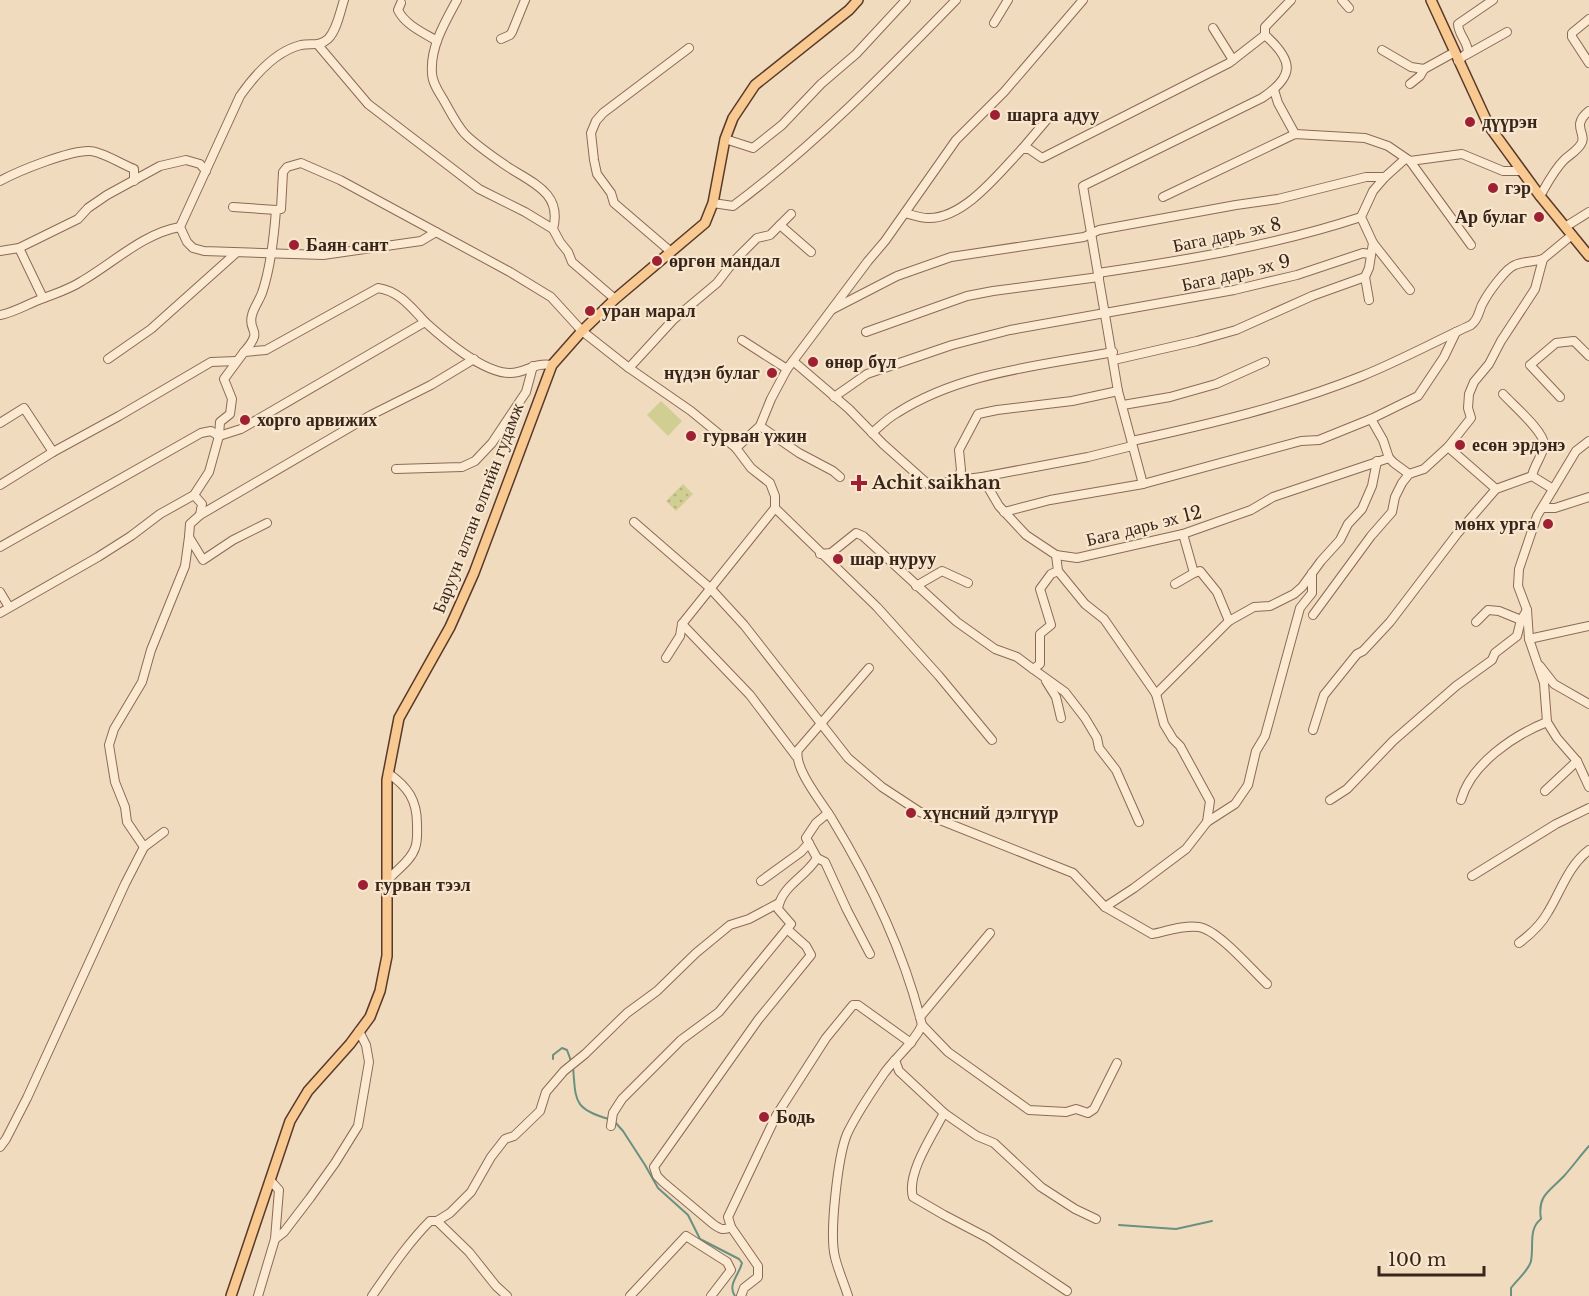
<svg xmlns="http://www.w3.org/2000/svg" width="1589" height="1296" viewBox="0 0 1589 1296" font-family="'Libre Baskerville',serif">
<defs>
<pattern id="park-dots" width="8" height="8" patternUnits="userSpaceOnUse" patternTransform="scale(1.5)"><rect width="8" height="8" fill="#d0ce92"/><path d="M2 2h.1M6 6h.1" fill="none" stroke="#b3b17d" stroke-width="1.8" stroke-linecap="round"/></pattern>
</defs>
<rect width="100%" height="100%" fill="#f1dbbe"/>
<path fill="#d0ce92" d="M 661,401 L 682,421 L 668,436 L 647,415 Z"/>
<path fill="url(#park-dots)" d="M 683,484 L 693,494 L 676,511 L 666,501 Z"/>
<g fill="none" stroke-linecap="round" stroke-linejoin="round">
<g stroke="#699181" stroke-width="2">
<path d="M 553,1059 L 553,1055 L 562,1048 L 567,1050 L 571,1061"/>
<path d="M 573,1067 C 576,1099 572,1109 609,1119"/>
<path d="M 614,1121 L 623,1131 L 645,1165 L 658,1188 L 688,1215 L 700,1239 L 739,1259 L 742,1263 C 739,1275 727,1285 735,1296"/>
<path d="M 1119,1225 L 1176,1229 L 1212,1221"/>
<path d="M 1511,1296 L 1511,1288 C 1517,1280 1529,1270 1531,1261 C 1534,1246 1528,1229 1541,1219 C 1537,1195 1550,1191 1564,1176 C 1573,1166 1580,1156 1589,1146"/>
</g>
<defs>
<g id="minor">
<path d="M 344,0 C 340,12 337,30 328,39 C 319,47 311,43 301,45 C 276,51 254,76 240,96 L 180,227 L 187,242 L 193,248 L 204,251 L 323,255 L 421,241 L 436,232 L 510,272 L 551,297 L 582,331 L 629,368 L 691,411 L 736,448 L 751,468 L 770,483 L 775,496 L 775,508 L 682,624 L 680,636 L 666,658"/>
<path d="M 457,0 C 445,22 430,47 432,73 C 432,82 438,91 443,99 C 450,111 456,124 465,134 C 476,145 492,156 505,165 C 530,182 563,192 553,229 L 560,242 L 568,252 L 572,262 L 615,299"/>
<path d="M 1342,0 L 1349,8"/>
<path d="M 401,3 L 398,10 C 405,25 424,33 437,41"/>
<path d="M 1589,19 L 1572,33 L 1572,37 L 1589,63"/>
<path d="M 994,23 L 1008,0"/>
<path d="M 1213,28 L 1233,60"/>
<path d="M 501,39 L 510,35 L 512,32 L 525,0"/>
<path d="M 318,45 L 368,104 L 479,189 L 525,212 L 553,229"/>
<path d="M 1382,50 L 1411,67 L 1424,69"/>
<path d="M 1466,55 L 1507,32"/>
<path d="M 1458,61 L 1468,52 C 1468,42 1458,34 1458,24 L 1493,0"/>
<path d="M 1410,84 L 1420,76 L 1424,69 L 1453,53"/>
<path d="M 1274,90 L 1278,103 L 1295,134"/>
<path d="M 725,139 L 753,148 L 782,125 L 821,84 L 856,54 L 906,0"/>
<path d="M 1022,149 L 1050,116"/>
<path d="M 1410,161 L 1471,245"/>
<path d="M 0,181 C 18,171 70,150 90,151 C 101,151 123,165 134,169 L 134,181"/>
<path d="M 1540,196 C 1547,184 1554,170 1564,160 C 1569,155 1577,151 1581,144 C 1588,134 1570,126 1589,111"/>
<path d="M 1163,197 L 1295,134 L 1365,138 L 1388,146 L 1410,161 L 1462,154 L 1503,171 L 1521,171"/>
<path d="M 713,203 L 733,206 C 815,145 885,73 956,0"/>
<path d="M 233,207 L 276,210"/>
<path d="M 905,213 C 912,215 921,218 928,218 C 964,219 999,173 1022,149 L 1029,149 L 1042,158 L 1229,63 L 1265,35 L 1265,27 L 1291,0"/>
<path d="M 780,225 L 811,252"/>
<path d="M 1565,227 L 1589,212"/>
<path d="M 1373,243 L 1410,290"/>
<path d="M 19,248 L 43,298"/>
<path d="M 0,251 L 19,248 L 78,219 L 88,208 L 107,195 L 160,166 L 186,160 L 200,164 L 206,171"/>
<path d="M 670,251 L 614,203 L 611,193 L 597,174 L 594,160 L 591,133 L 596,121 L 603,113 L 689,48"/>
<path d="M 1098,273 C 1187,260 1276,245 1361,217"/>
<path d="M 1369,300 L 1365,277 L 1369,268 L 1373,243 L 1361,217 L 1373,191 L 1385,177 L 1405,159"/>
<path d="M 833,309 L 897,276 L 951,257 L 1084,237 L 1099,230 L 1236,205 L 1278,199 L 1366,177 L 1385,177"/>
<path d="M 0,315 C 16,312 29,303 44,298 C 57,293 70,289 82,281 C 113,263 144,233 180,227"/>
<path d="M 866,332 L 967,296 L 993,291 L 1099,277"/>
<path d="M 742,340 L 787,369"/>
<path d="M 244,352 C 265,328 247,333 252,315 C 254,307 259,301 262,293 C 271,267 274,237 276,210 L 281,209 L 283,172 L 287,167 L 301,163 L 340,180 L 436,232"/>
<path d="M 108,359 L 151,329 L 236,253"/>
<path d="M 1114,360 L 1197,341 L 1236,330 L 1312,296 L 1365,277"/>
<path d="M 793,361 L 849,409 L 883,444 L 930,486 L 958,480 L 982,477 L 999,506 L 1026,535 L 1056,555 L 1077,558 L 1183,534 L 1251,510 L 1273,497 L 1389,458 L 1383,440 L 1371,419"/>
<path d="M 629,368 L 673,320 L 717,283 L 734,261 L 757,238 L 770,235 L 791,214"/>
<path d="M 1503,394 C 1512,404 1545,432 1544,445 C 1543,455 1534,465 1532,476"/>
<path d="M 834,397 L 867,374 L 952,345 L 1010,330 L 1234,290 L 1297,275 L 1363,253 L 1370,254"/>
<path d="M 1560,397 L 1530,365 L 1556,343 L 1574,341 L 1589,356"/>
<path d="M 1123,405 L 1170,397 L 1216,384 L 1265,362"/>
<path d="M 0,423 L 24,408 L 53,452"/>
<path d="M 760,426 L 799,453 L 833,471 L 840,477"/>
<path d="M 872,433 C 880,426 888,418 897,413 C 961,372 1040,366 1113,352"/>
<path d="M 1132,441 C 1210,424 1287,406 1362,376 C 1399,361 1434,342 1471,325 C 1480,318 1478,310 1484,301 C 1489,292 1506,268 1515,265 C 1524,261 1534,262 1543,259"/>
<path d="M 1589,441 L 1576,451 L 1537,516 L 1519,569 L 1518,586 L 1527,610 L 1529,639 L 1544,683 L 1547,722 L 1557,738 L 1577,761 L 1589,787"/>
<path d="M 736,448 L 760,426 L 771,399 L 787,369 L 868,261 L 885,241 L 956,140 L 1004,92 L 1083,0"/>
<path d="M 1389,458 L 1394,463 L 1409,474"/>
<path d="M 396,469 L 462,467 L 475,461 L 492,443 L 526,392 L 533,366"/>
<path d="M 982,477 L 1088,457 L 1132,446"/>
<path d="M 958,480 L 961,470 L 959,450 L 978,414 L 997,410 L 1072,401 L 1118,391"/>
<path d="M 1143,484 L 1118,391 L 1083,186 L 1262,98 C 1295,76 1294,61 1265,35"/>
<path d="M 0,485 L 53,452 L 119,416 L 211,362 L 236,361"/>
<path d="M 1496,489 L 1448,447 L 1471,418 L 1468,408 L 1469,394 L 1474,382 L 1489,364 L 1501,341 L 1535,289 L 1543,259 L 1572,235"/>
<path d="M 194,495 L 202,504 L 200,515 L 190,524 L 189,537 L 203,560 L 233,540 L 267,523"/>
<path d="M 775,508 L 877,607 L 939,676 L 992,740"/>
<path d="M 1544,508 L 1555,508 L 1589,497"/>
<path d="M 1004,512 L 1050,500 L 1143,484 L 1301,441 L 1319,440 L 1371,419 L 1418,396 L 1444,357 L 1456,332"/>
<path d="M 200,515 L 371,415 L 431,385 L 474,359"/>
<path d="M 634,522 L 710,588 L 744,625 L 848,758 L 882,787 L 920,812 L 1073,873 L 1105,907 L 1152,934 C 1167,931 1183,925 1199,927 C 1218,930 1251,969 1267,984"/>
<path d="M 1183,534 L 1194,573 L 1200,571 L 1217,592 L 1229,621"/>
<path d="M 0,547 L 201,433 L 211,431 L 219,436 L 241,429 L 425,322 C 445,340 483,373 510,373 C 526,373 534,362 552,365"/>
<path d="M 820,554 L 831,553 L 856,533 L 863,536 L 957,622 L 995,649 L 1017,657 L 1033,669 L 1040,664 L 1040,634 L 1051,625 L 1040,589 L 1051,574 L 1058,571"/>
<path d="M 1056,555 L 1058,571 L 1085,604 L 1104,619 L 1156,694 L 1164,724 L 1173,739 L 1180,746 L 1210,801 L 1207,822"/>
<path d="M 1175,584 L 1194,573"/>
<path d="M 916,586 L 942,571 L 968,583"/>
<path d="M 0,592 L 9,607"/>
<path d="M 0,613 L 98,557 L 131,536 L 160,514 L 194,495 L 209,472 L 219,436 L 220,422 L 230,414 L 232,399 L 224,379 L 244,352 L 266,350 L 378,288 C 399,291 411,307 425,322"/>
<path d="M 1313,615 L 1371,536 L 1392,512 L 1395,497 L 1402,483 L 1409,474 L 1424,469 L 1448,447"/>
<path d="M 1476,622 L 1488,610 L 1499,611 L 1521,620"/>
<path d="M 682,624 L 750,695 L 796,756"/>
<path d="M 1529,639 L 1589,626"/>
<path d="M 1540,666 L 1554,684 L 1589,704"/>
<path d="M 1033,669 L 1065,692 L 1085,718 L 1097,738 L 1099,748 L 1116,770 L 1139,822"/>
<path d="M 1046,681 L 1056,697 L 1061,718"/>
<path d="M 1156,694 L 1229,621 L 1254,607 L 1270,606 L 1294,594 L 1302,587 L 1321,561 L 1340,540 L 1348,524 L 1362,509 L 1372,486 L 1377,461"/>
<path d="M 1313,730 L 1324,695 L 1357,654 L 1363,651 L 1390,622 L 1457,534 L 1496,489 L 1532,476 L 1553,489"/>
<path d="M 1545,791 L 1577,761"/>
<path d="M 1330,800 L 1347,789 L 1393,741 L 1456,686 L 1492,660 L 1495,653 L 1517,636 L 1521,620 L 1527,610"/>
<path d="M 1461,800 C 1471,764 1514,735 1547,722"/>
<path d="M 144,847 L 127,822 L 125,807 L 115,782 L 109,745 L 114,729 L 142,682 L 151,650 L 185,566 L 189,537"/>
<path d="M 817,858 L 825,862 L 847,910 L 870,954"/>
<path d="M 1472,876 L 1556,824 L 1589,808"/>
<path d="M 387,881 C 396,870 411,861 415,848 C 418,841 417,832 417,824 C 417,800 408,787 388,773"/>
<path d="M 761,881 L 801,852 L 809,843"/>
<path d="M 1105,907 L 1134,888 L 1186,849 L 1207,822 L 1235,804 L 1248,785 L 1256,751 L 1265,736 L 1300,608 L 1312,593 L 1312,573"/>
<path d="M 1519,943 C 1531,934 1541,925 1548,912 C 1561,891 1568,866 1589,850"/>
<path d="M 920,1017 L 990,933"/>
<path d="M 922,1025 L 948,1052 L 1029,1110 L 1066,1112 L 1076,1109 L 1088,1113 L 1094,1109 L 1117,1063"/>
<path d="M 895,1060 L 899,1071 L 944,1113 C 933,1134 906,1174 913,1197 L 944,1215 L 988,1238 L 1067,1291"/>
<path d="M 944,1113 L 977,1136 L 994,1143 L 1041,1187 L 1075,1209 L 1096,1219"/>
<path d="M 611,1126 L 613,1113 L 622,1099 L 681,1040 L 719,1012 L 791,924 L 778,909 C 781,886 806,877 817,858 L 806,838 L 816,823 L 828,813"/>
<path d="M 0,1147 L 6,1139 L 27,1098 L 125,884 L 144,847 L 164,832"/>
<path d="M 437,1221 L 469,1252 L 496,1286 L 507,1296"/>
<path d="M 731,1227 C 723,1231 720,1229 713,1224 L 663,1182 L 657,1176 L 654,1167 L 758,1020 L 811,955 L 806,946 L 787,929"/>
<path d="M 275,1239 L 284,1232 L 310,1198 L 335,1163 L 358,1126 L 369,1062 L 366,1045 L 359,1031"/>
<path d="M 258,1296 L 275,1239 L 279,1190 L 270,1180"/>
<path d="M 372,1296 C 390,1270 408,1243 430,1221 L 437,1221 L 450,1213 L 471,1192 L 491,1157 L 505,1139 L 514,1136 L 540,1111 L 546,1092 L 564,1071 L 585,1054 L 627,1013 L 657,991 L 696,953 L 730,925 L 749,919 L 779,903"/>
<path d="M 630,1296 L 686,1236 L 727,1262 L 731,1270 L 711,1296"/>
<path d="M 741,1296 L 744,1288 L 758,1277 L 758,1266 L 731,1227 L 728,1217 L 776,1116 L 826,1038 L 853,1005 L 858,1005 L 911,1043"/>
<path d="M 848,1296 C 844,1283 838,1270 835,1257 C 829,1234 838,1156 847,1134 C 857,1113 870,1094 883,1075 C 895,1057 913,1045 922,1025 C 904,952 871,883 832,819 C 823,804 793,768 798,750 L 869,668"/>
</g>
<g id="major">
<path d="M 1431,0 L 1489,126 L 1540,196 L 1589,256"/>
<path d="M 231,1296 L 290,1121 L 308,1091 L 350,1044 L 370,1017 L 380,991 L 387,956 L 387,780 L 399,718 L 450,627 L 474,573 L 552,365 L 582,331 L 615,299 L 705,223 L 713,203 L 725,139 L 733,118 L 755,85 L 849,10 L 858,0"/>
</g>
</defs>
<use href="#minor" stroke="#8b6a55" stroke-width="10"/>
<use href="#major" stroke="#58392a" stroke-width="12"/>
<use href="#minor" stroke="#fbe9d2" stroke-width="8"/>
<use href="#major" stroke="#f8ca92" stroke-width="9"/>
</g>
<g fill="#9e2133" stroke="#f8e6ce" stroke-width="2">
<circle cx="995" cy="115" r="6"/>
<circle cx="1470" cy="122" r="6"/>
<circle cx="1493" cy="188" r="6"/>
<circle cx="1539" cy="217" r="6"/>
<circle cx="294" cy="245" r="6"/>
<circle cx="657" cy="261" r="6"/>
<circle cx="590" cy="311" r="6"/>
<circle cx="813" cy="362" r="6"/>
<circle cx="772" cy="373" r="6"/>
<circle cx="245" cy="420" r="6"/>
<circle cx="691" cy="436" r="6"/>
<circle cx="1460" cy="445" r="6"/>
<path d="M856 474h6v6h6v6h-6v6h-6v-6h-6v-6h6z"/>
<circle cx="1548" cy="524" r="6"/>
<circle cx="838" cy="559" r="6"/>
<circle cx="911" cy="813" r="6"/>
<circle cx="363" cy="885" r="6"/>
<circle cx="764" cy="1117" r="6"/>
</g>
<g text-anchor="middle" dominant-baseline="central" stroke-width="4.5" stroke-linejoin="round" paint-order="stroke">
<g font-size="18" font-weight="bold" fill="#39261b" stroke="#f8e6ce" text-anchor="start">
<text x="1007" y="115">шарга адуу</text>
<text x="1482" y="122">дүүрэн</text>
<text x="1505" y="188">гэр</text>
<text x="1527" y="217" text-anchor="end">Ар булаг</text>
<text x="306" y="245">Баян сант</text>
<text x="669" y="261">өргөн мандал</text>
<text x="602" y="311">уран марал</text>
<text x="825" y="362">өнөр бүл</text>
<text x="760" y="373" text-anchor="end">нүдэн булаг</text>
<text x="257" y="420">хорго арвижих</text>
<text x="703" y="436">гурван үжин</text>
<text x="1472" y="445">есөн эрдэнэ</text>
<text x="872" y="483">Achit saikhan</text>
<text x="1536" y="524" text-anchor="end">мөнх урга</text>
<text x="850" y="559">шар нуруу</text>
<text x="923" y="813">хүнсний дэлгүүр</text>
<text x="375" y="885">гурван тээл</text>
<text x="776" y="1117">Бодь</text>
</g>
<g font-size="18" fill="#39261b" stroke="#f8e6ce">
<text transform="translate(1227 235) rotate(-12)">Бага дарь эх 8</text>
<text transform="translate(1236 273) rotate(-13)">Бага дарь эх 9</text>
<text transform="translate(478 508) rotate(-69)">Баруун алтан өлгийн гудамж</text>
<text transform="translate(1144 526) rotate(-14)">Бага дарь эх 12</text>
</g>
</g>
<path d="M1379 1266v9h105v-9" fill="none" stroke="#39261b" stroke-width="3"/>
<text x="1388" y="1266" font-size="18" fill="#39261b" stroke="#f8e6ce" stroke-width="4.5" paint-order="stroke">100 m</text>
</svg>
